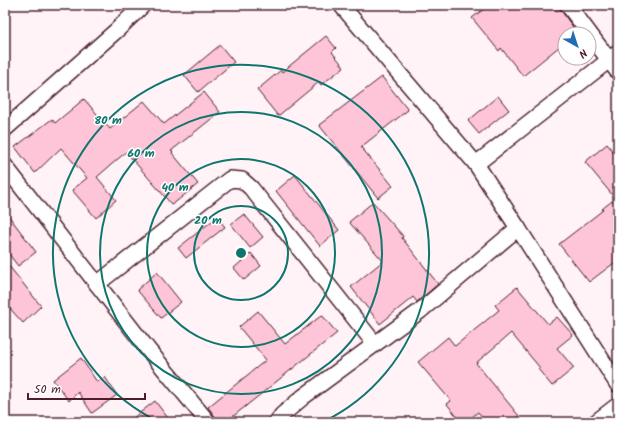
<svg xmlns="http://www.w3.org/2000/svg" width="623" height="427" viewBox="0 0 623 427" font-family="Kalam,sans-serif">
<rect width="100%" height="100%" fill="#fff3f7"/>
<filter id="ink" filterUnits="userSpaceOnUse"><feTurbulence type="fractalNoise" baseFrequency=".025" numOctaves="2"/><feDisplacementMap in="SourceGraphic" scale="8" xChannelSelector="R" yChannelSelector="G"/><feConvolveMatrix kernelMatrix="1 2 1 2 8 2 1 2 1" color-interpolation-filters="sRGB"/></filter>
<g filter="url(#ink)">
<g fill="#fec4d7" stroke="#4a1f2b">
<path d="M 489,5 L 553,5 L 557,11 L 560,9 L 578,34 L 565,34 L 565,42 L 523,76 L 501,48 L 499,51 L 472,18 Z"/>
<path d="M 326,36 L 336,48 L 332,52 L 344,67 L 321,85 L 319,82 L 278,116 L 257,90 L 281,70 L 282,72 Z"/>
<path d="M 220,45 L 234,62 L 198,92 L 184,75 Z"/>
<path d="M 382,77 L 408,110 L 361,147 L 393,186 L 378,198 L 319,125 Z"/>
<path d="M 204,92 L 220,112 L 171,151 L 173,152 L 172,153 L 198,184 L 172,205 L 126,152 L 97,177 L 116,200 L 96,218 L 72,190 L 87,178 L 61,148 L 35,173 L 15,147 L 52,119 L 55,123 L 84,99 L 110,129 L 144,101 L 164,124 Z"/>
<path d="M 498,96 L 509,110 L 479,134 L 468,121 Z"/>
<path d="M 607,144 L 618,157 L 618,202 L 585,162 Z"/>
<path d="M 295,175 L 339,230 L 320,246 L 276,191 Z"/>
<path d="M 612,201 L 618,208 L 618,260 L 589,282 L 559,244 L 603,210 L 602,209 Z"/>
<path d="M 373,202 L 403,236 L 402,238 L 438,284 L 417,302 L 413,297 L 380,324 L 351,287 L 383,261 L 349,222 Z"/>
<path d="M 5,211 L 36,252 L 18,266 L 5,249 Z"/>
<path d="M 244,214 L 263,237 L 250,248 L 231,224 Z"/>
<path d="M 217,217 L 225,227 L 186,258 L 178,248 Z"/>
<path d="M 251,253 L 261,266 L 244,280 L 234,268 Z"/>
<path d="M 5,261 L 41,306 L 23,323 L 5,303 Z"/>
<path d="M 157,272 L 181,302 L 161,318 L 137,290 Z"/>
<path d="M 517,287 L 548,324 L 557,317 L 573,335 L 557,348 L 574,368 L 552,386 L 538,369 L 540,368 L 511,333 L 476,363 L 519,416 L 512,422 L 486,422 L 478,412 L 466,422 L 461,422 L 447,404 L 451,401 L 418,362 L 448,337 L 455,346 L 499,310 L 495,305 Z"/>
<path d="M 258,311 L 285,344 L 322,315 L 337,333 L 226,422 L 219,422 L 208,407 L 266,360 L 239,327 Z"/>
<path d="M 81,358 L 97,382 L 105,377 L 117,395 L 92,413 L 78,392 L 69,401 L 53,380 Z"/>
<path d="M 155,401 L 171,422 L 128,422 Z"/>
</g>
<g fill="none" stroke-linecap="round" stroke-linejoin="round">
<defs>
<g id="street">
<path d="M 341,5 L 476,164"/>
<path d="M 568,5 L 618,72"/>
<path d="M 5,129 L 117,30 L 143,5"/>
<path d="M 5,166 L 150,352 L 208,422"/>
<path d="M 518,228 L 618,385"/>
<path d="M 97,284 L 230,179 L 242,180 L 251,188 L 375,344"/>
<path d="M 277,422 L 282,415 L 303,397 L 420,311 L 518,228 L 476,164 L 618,53"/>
<path d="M 596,422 L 618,405"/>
</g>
</defs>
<use href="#street" stroke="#4a1f2b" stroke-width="18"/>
<use href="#street" stroke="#fff" stroke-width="15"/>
</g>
</g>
<g fill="none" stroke="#0f766e" stroke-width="2">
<circle cx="241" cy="253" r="47"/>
<circle cx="241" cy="253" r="94"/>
<circle cx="241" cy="253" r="141"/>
<path d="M159 422A188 188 0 1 1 323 422"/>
</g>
<circle cx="241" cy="253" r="6" fill="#0f766e" stroke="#fff" stroke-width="2"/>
<g font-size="12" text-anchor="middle" font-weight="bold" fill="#0f766e" stroke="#fff" stroke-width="3" stroke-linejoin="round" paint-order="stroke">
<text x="108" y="124">80 m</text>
<text x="141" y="157">60 m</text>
<text x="175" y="191">40 m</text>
<text x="208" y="224">20 m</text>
</g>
<rect width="623" height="427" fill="none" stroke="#fff" stroke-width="20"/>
<rect x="10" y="10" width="603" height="407" fill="none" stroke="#4a1f2b" stroke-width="1.5" filter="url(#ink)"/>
<g transform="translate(577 46) rotate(141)"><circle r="19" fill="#ffffff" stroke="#b7a5aa"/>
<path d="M0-3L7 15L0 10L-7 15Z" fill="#1f6fb2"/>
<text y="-6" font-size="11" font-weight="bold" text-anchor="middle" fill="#4a1f2b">N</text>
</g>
<path d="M28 393v6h117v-6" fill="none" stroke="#4a1f2b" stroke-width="2"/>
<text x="34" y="393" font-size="12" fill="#4a1f2b" stroke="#ffffff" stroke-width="3" paint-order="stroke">50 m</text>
</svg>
